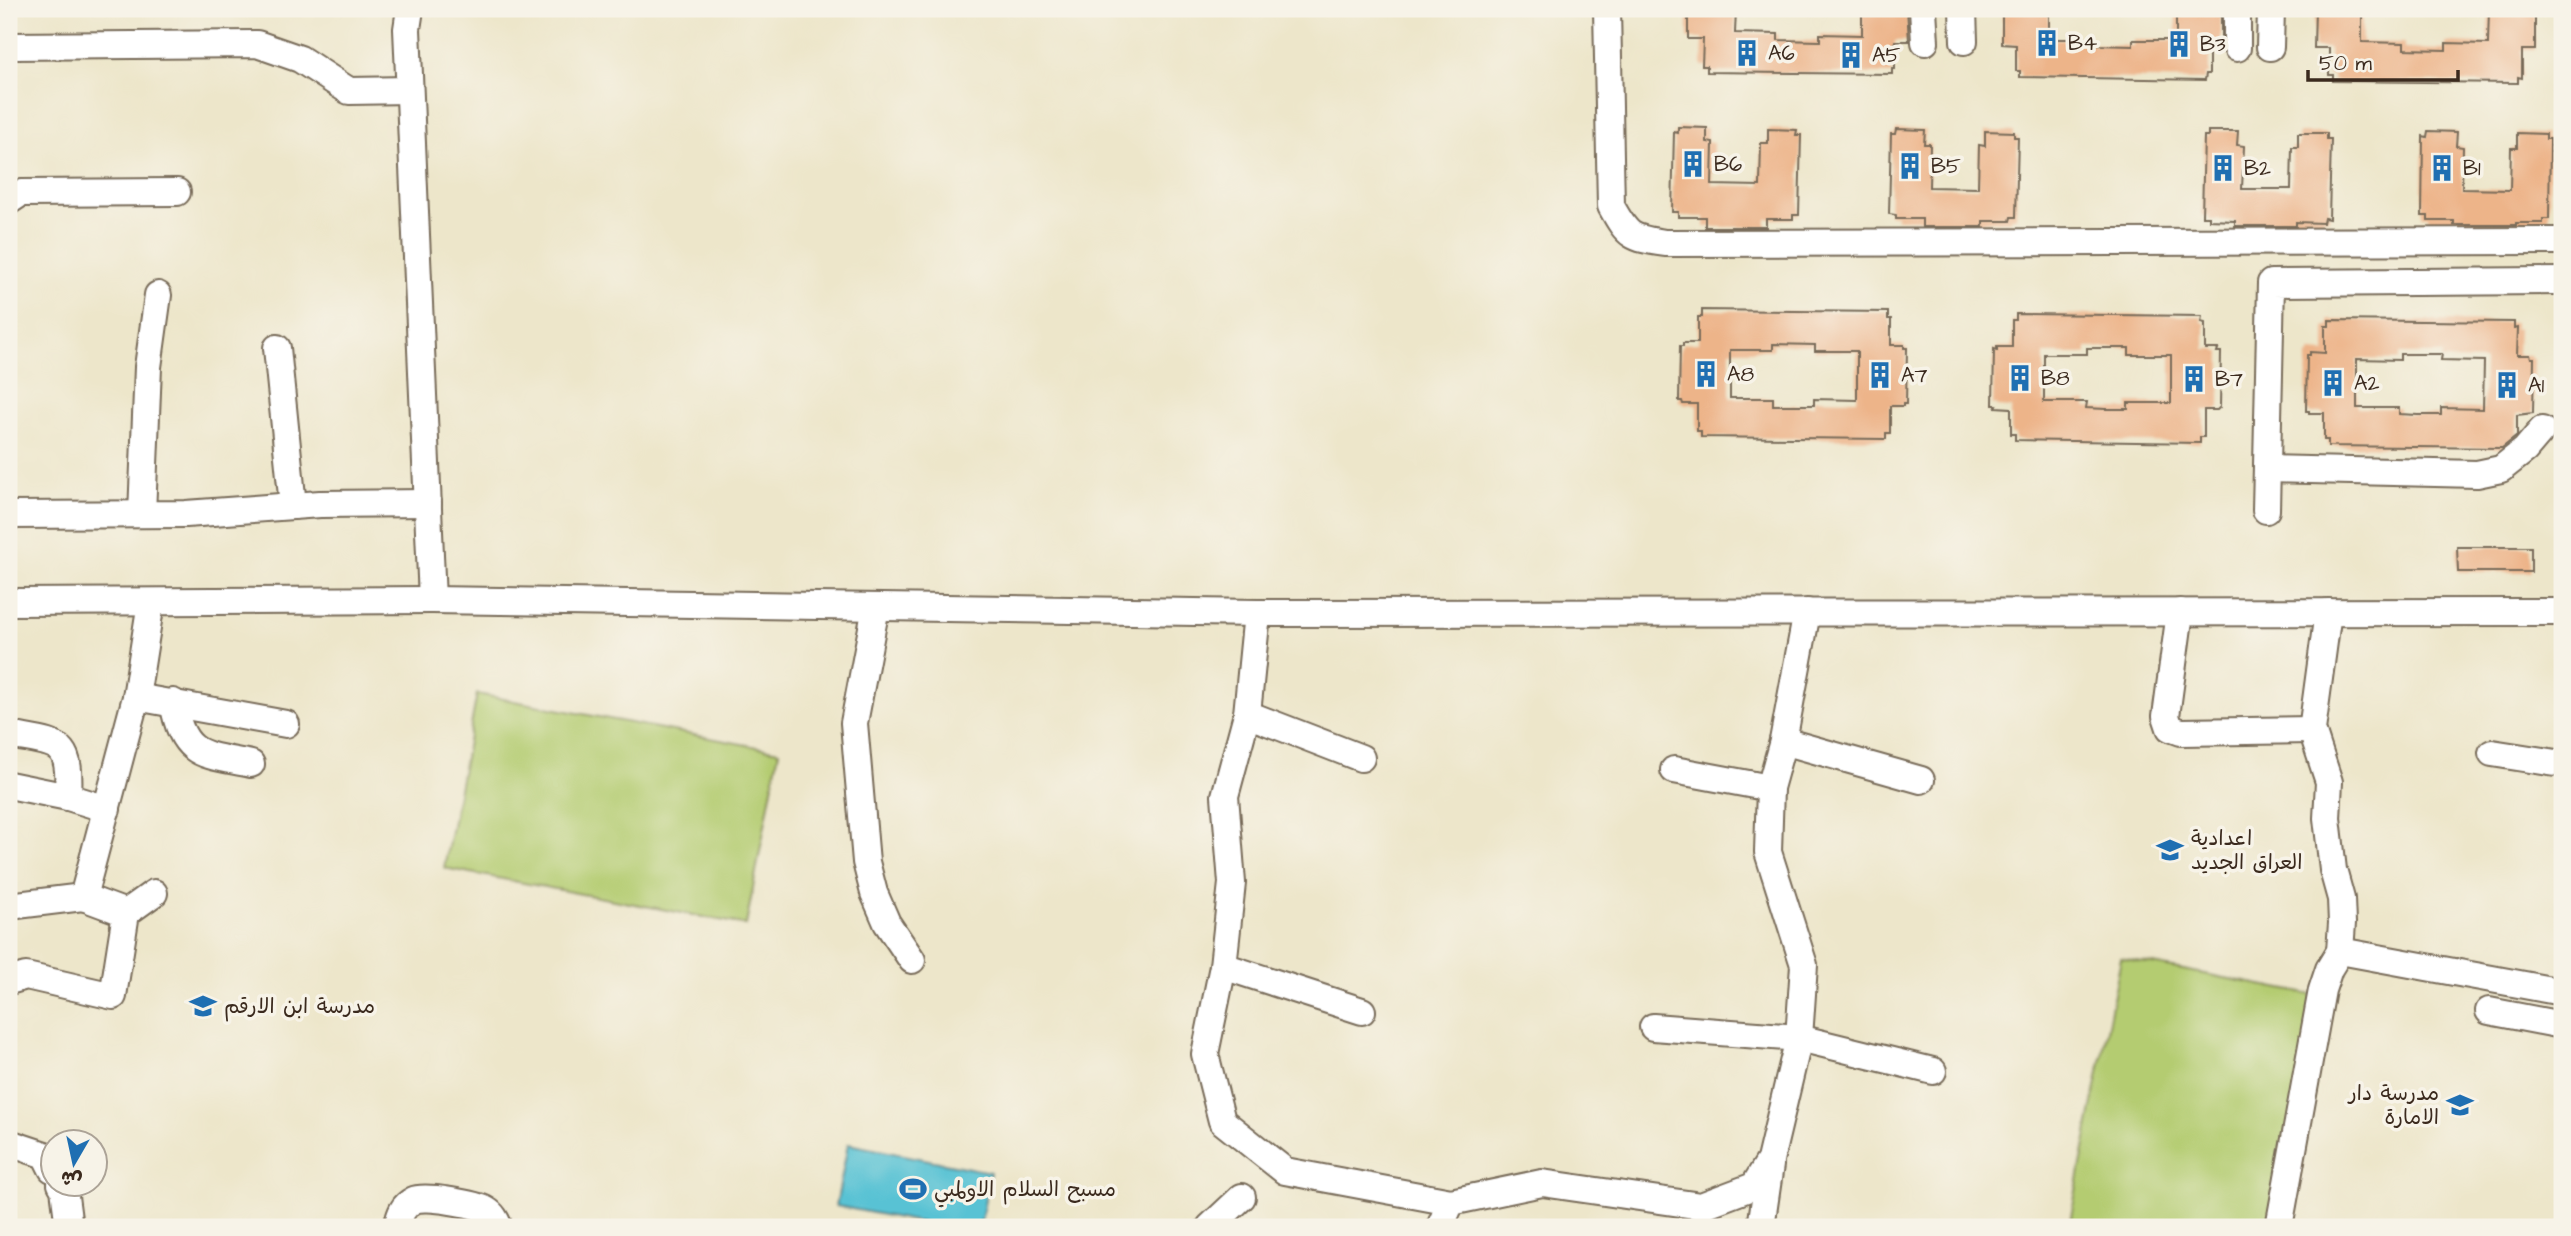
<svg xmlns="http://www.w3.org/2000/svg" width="2571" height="1236" viewBox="0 0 2571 1236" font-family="'Architects Daughter','Playpen Sans Arabic',sans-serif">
<rect width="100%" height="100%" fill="#f7f3e8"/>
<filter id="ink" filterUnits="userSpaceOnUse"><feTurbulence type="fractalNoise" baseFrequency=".0143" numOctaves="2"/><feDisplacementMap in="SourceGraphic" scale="14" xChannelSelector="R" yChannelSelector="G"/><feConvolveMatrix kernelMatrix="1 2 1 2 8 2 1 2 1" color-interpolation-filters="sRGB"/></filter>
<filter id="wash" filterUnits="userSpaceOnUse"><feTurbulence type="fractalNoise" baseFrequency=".00686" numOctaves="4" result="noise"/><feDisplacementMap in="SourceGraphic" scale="28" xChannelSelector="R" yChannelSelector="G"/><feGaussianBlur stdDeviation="1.57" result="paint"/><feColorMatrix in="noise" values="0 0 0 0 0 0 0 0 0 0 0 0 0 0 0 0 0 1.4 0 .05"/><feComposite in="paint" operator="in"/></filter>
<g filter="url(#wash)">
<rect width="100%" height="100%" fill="#ede6ca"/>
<g fill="#b4cc71" stroke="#787b48" stroke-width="2">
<path d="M 477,694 L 779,751 L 746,925 L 444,868 Z"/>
<path d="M 2121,958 L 2318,996 L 2273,1227 L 2069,1227 Z"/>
</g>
<path fill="#58c2d4" stroke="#4a7679" stroke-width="2" d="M 848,1144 L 990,1172 L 980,1227 L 946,1227 L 836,1206 Z"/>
<g id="blocks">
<g fill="#edb489" fill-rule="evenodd">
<path d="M 1688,9 L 1736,9 L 1735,33 L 1778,34 L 1778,40 L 1820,41 L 1820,34 L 1862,35 L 1862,9 L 1907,9 L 1909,41 L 1895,41 L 1895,69 L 1892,68 L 1892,74 L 1707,72 L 1707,66 L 1702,66 L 1703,39 L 1688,39 Z"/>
<path d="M 2002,9 L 2049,9 L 2049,39 L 2092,39 L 2092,45 L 2133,46 L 2133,40 L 2176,40 L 2176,9 L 2221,9 L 2221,47 L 2209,47 L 2209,74 L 2206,74 L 2205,80 L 2020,77 L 2020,71 L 2016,71 L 2016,45 L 2002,44 Z"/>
<path d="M 2315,9 L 2362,9 L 2362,42 L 2404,43 L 2404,49 L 2446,50 L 2446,43 L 2488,44 L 2489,9 L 2535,9 L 2535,50 L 2522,50 L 2522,78 L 2518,77 L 2518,83 L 2333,81 L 2333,75 L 2329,75 L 2329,48 L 2314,48 Z"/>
<path d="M 1678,127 L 1707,128 L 1707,142 L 1713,143 L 1712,185 L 1760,186 L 1761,143 L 1768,143 L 1768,129 L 1797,130 L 1796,135 L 1801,135 L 1799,215 L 1793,215 L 1793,219 L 1766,219 L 1766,227 L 1705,227 L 1705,217 L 1678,217 L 1678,212 L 1672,212 L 1674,132 L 1678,133 Z"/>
<path d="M 1896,129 L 1925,130 L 1924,144 L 1930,144 L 1929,187 L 1978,188 L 1979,145 L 1985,146 L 1985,131 L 2014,132 L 2014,137 L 2018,137 L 2016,217 L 2011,217 L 2010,221 L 1983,221 L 1983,227 L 1922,227 L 1922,219 L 1896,219 L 1896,215 L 1889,214 L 1891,134 L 1895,134 Z"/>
<path d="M 2208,131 L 2238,131 L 2237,145 L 2244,146 L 2242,189 L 2291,189 L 2292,147 L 2298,147 L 2298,133 L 2327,133 L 2327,139 L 2331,139 L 2329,219 L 2324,218 L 2323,223 L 2296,222 L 2296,226 L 2235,226 L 2235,221 L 2209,220 L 2209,216 L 2202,216 L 2204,136 L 2208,136 Z"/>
<path d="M 2428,131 L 2457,132 L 2456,146 L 2463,147 L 2462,189 L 2510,190 L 2511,148 L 2517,148 L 2517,133 L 2546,134 L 2546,139 L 2550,139 L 2549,219 L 2543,219 L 2543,223 L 2516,223 L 2516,225 L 2454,225 L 2454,221 L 2428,221 L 2428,216 L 2422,216 L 2423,136 L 2427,137 Z"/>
<path d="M 1702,310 L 1888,312 L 1888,319 L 1891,319 L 1891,345 L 1904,345 L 1904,348 L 1907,348 L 1906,404 L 1903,404 L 1903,406 L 1890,406 L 1890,433 L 1886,433 L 1886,439 L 1701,437 L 1701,431 L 1697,431 L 1697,404 L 1683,404 L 1682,401 L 1679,401 L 1680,346 L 1683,346 L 1683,343 L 1698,343 L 1698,317 L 1702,317 ZM 1773,344 L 1815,345 L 1815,351 L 1857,351 L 1857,400 L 1814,399 L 1814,405 L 1773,405 L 1773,398 L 1730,398 L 1730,350 L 1773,350 Z"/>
<path d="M 2016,314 L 2202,316 L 2201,322 L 2205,323 L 2205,349 L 2218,349 L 2217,352 L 2221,352 L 2220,407 L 2217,410 L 2204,410 L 2204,437 L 2200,437 L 2200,443 L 2015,440 L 2015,434 L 2011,434 L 2011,408 L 1996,407 L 1997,405 L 1993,405 L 1994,349 L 1997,350 L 1997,347 L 2012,347 L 2012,320 L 2016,320 ZM 2087,348 L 2129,348 L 2129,355 L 2171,355 L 2171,403 L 2128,403 L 2128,409 L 2106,409 L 2086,408 L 2087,402 L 2044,402 L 2044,354 L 2087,354 Z"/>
<path d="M 2329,320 L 2514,322 L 2514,329 L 2518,328 L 2517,355 L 2530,355 L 2531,358 L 2534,358 L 2533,413 L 2517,415 L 2517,436 L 2502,448 L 2328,446 L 2328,440 L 2324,440 L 2324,413 L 2309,413 L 2309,411 L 2306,411 L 2307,355 L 2310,355 L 2310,352 L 2325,353 L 2325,326 L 2329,326 ZM 2400,354 L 2442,354 L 2441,360 L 2484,361 L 2483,409 L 2441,408 L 2441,415 L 2418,415 L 2399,414 L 2399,408 L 2357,408 L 2357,359 L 2400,360 Z"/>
<path d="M 2457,547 L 2531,547 L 2531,572 L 2458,572 Z"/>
</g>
</g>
</g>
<g filter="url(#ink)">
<use href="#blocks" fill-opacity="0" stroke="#796c5a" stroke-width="2"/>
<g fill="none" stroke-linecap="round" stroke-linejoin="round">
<defs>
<g id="minor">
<path d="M 410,9 L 407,29 L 432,600"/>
<path d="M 1607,9 L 1611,206 C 1628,237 1631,238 1665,243 L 2562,241"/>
<path d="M 1923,9 L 1925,42"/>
<path d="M 1963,9 L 1964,41"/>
<path d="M 9,46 L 257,44 L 300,59 L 349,91 L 409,90"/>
<path d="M 2270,47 L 2271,9"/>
<path d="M 2237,48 L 2237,9"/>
<path d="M 9,201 L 21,193 L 177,192"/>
<path d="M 277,348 L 293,506"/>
<path d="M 2267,469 L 2477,474 L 2501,469 L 2525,450 L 2542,430"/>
<path d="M 2266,510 L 2271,283 L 2562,281"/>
<path d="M 142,514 L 148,367 L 158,295"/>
<path d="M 9,515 L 186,514 L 320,504 L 428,503"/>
<path d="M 9,602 L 432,600 L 1257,613 L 2562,612"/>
<path d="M 876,607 L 854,723 L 866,862 L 874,893 L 887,923 L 912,960"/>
<path d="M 2180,612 L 2166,716 L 2170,728 L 2181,732 L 2312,730"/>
<path d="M 1257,613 L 1247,714 L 1225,796 L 1232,883 L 1223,966 L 1205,1054 L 1222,1121 L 1285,1171 L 1451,1202 L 1542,1183 L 1701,1206 L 1754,1186 L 1770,1160 L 1799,1038 L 1804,965 L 1768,852 L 1770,788 L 1783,741 L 1807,612"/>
<path d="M 136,697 L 286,724"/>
<path d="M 173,702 C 183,758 203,754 251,764"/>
<path d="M 1247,714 L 1361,758"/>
<path d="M 9,735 C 60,745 71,739 68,797"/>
<path d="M 1783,741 L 1921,780"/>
<path d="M 2492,753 L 2562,764"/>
<path d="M 1674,770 L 1770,788"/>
<path d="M 9,785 L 68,797 L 107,809"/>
<path d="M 83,897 L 126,913"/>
<path d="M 9,906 L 83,897 L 136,697 L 151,602"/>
<path d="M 2340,951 L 2562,992"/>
<path d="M 1223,966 L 1362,1011"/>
<path d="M 9,981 L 26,976 L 113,996 L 126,913 L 154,893"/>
<path d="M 2489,1011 L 2562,1025"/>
<path d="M 1653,1027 L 1799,1038 L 1933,1071"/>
<path d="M 9,1143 L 45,1155 L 52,1169"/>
<path d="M 61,1184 L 64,1189 L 69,1227"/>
<path d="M 397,1227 C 400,1215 402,1206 414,1200 C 424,1195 476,1204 486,1210 C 493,1214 496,1220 499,1227"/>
<path d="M 1210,1227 L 1242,1197"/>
<path d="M 1440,1227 L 1451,1202"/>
<path d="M 1761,1227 L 1770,1165"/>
<path d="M 2279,1227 L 2322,990 L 2329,969 L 2340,951 L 2342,923 L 2341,899 L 2333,870 L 2327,818 L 2329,782 L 2312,730 L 2328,612"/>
</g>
</defs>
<use href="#minor" stroke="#796c5a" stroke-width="30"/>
<use href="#minor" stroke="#fff" stroke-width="26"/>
</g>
</g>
<defs>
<symbol id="building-bare" viewBox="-9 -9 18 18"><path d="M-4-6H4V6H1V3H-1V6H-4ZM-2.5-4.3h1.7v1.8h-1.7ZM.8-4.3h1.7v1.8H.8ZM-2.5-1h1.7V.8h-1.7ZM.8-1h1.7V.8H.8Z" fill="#1f6fb2" stroke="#f7f3e8" stroke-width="2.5" paint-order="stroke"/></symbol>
<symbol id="school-bare" viewBox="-9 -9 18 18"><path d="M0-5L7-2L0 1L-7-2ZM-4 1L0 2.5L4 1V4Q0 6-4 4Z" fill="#1f6fb2" stroke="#f7f3e8" stroke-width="2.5" paint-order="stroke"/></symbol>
<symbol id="stadium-bare" viewBox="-9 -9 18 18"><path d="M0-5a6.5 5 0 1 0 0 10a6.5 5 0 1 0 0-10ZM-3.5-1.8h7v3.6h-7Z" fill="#1f6fb2" stroke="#f7f3e8" stroke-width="2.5" paint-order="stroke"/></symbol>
</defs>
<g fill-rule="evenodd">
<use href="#building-bare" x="2028" y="24" width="38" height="38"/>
<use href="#building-bare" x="2160" y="25" width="38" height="38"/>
<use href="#building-bare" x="1728" y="34" width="38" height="38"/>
<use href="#building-bare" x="1832" y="36" width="38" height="38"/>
<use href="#building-bare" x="1674" y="145" width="38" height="38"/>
<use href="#building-bare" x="1891" y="147" width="38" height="38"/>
<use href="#building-bare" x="2204" y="149" width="38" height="38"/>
<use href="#building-bare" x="2423" y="149" width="38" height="38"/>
<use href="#building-bare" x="1687" y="355" width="38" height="38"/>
<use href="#building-bare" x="1861" y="356" width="38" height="38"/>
<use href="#building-bare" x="2001" y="359" width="38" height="38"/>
<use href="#building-bare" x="2175" y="360" width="38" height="38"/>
<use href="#building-bare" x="2314" y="364" width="38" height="38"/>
<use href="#building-bare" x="2488" y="366" width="38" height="38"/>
<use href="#school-bare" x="2151" y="831" width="38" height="38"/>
<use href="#school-bare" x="184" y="987" width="38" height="38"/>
<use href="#school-bare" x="2441" y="1086" width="38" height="38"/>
<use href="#stadium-bare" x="894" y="1170" width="38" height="38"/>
</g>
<g text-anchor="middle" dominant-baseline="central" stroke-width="7" stroke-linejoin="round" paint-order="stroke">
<g font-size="21" fill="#3b2a1e" stroke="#f7f3e8" text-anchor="start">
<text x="2068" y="43">B4</text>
<text x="2200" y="44">B3</text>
<text x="1768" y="53">A6</text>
<text x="1872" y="55">A5</text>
<text x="1714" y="164">B6</text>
<text x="1931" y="166">B5</text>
<text x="2244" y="168">B2</text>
<text x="2463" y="168">B1</text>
<text x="1727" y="374">A8</text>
<text x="1901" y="375">A7</text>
<text x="2041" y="378">B8</text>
<text x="2215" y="379">B7</text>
<text x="2354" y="383">A2</text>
<text x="2528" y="385">A1</text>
<text x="2191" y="838">اعدادية<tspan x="2191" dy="24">العراق الجديد</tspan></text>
<text x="224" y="1006">مدرسة ابن الارقم</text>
<text x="2439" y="1093" text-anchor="end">مدرسة دار<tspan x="2439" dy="24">الامارة</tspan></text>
<text x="934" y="1189">مسبح السلام الاولمبي</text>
</g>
</g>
<rect width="2571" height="1236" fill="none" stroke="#f7f3e8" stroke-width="35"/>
<g transform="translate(74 1163) rotate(189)"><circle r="33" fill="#f7f3e8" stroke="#aca397" stroke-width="2"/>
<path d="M0-5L12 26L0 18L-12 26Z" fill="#1f6fb2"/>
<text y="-10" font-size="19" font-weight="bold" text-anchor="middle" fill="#3b2a1e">ش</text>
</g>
<path d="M2308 70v10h150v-10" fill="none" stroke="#3b2a1e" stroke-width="3.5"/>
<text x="2319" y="70" font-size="21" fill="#3b2a1e" stroke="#f7f3e8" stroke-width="5" paint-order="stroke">50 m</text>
</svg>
